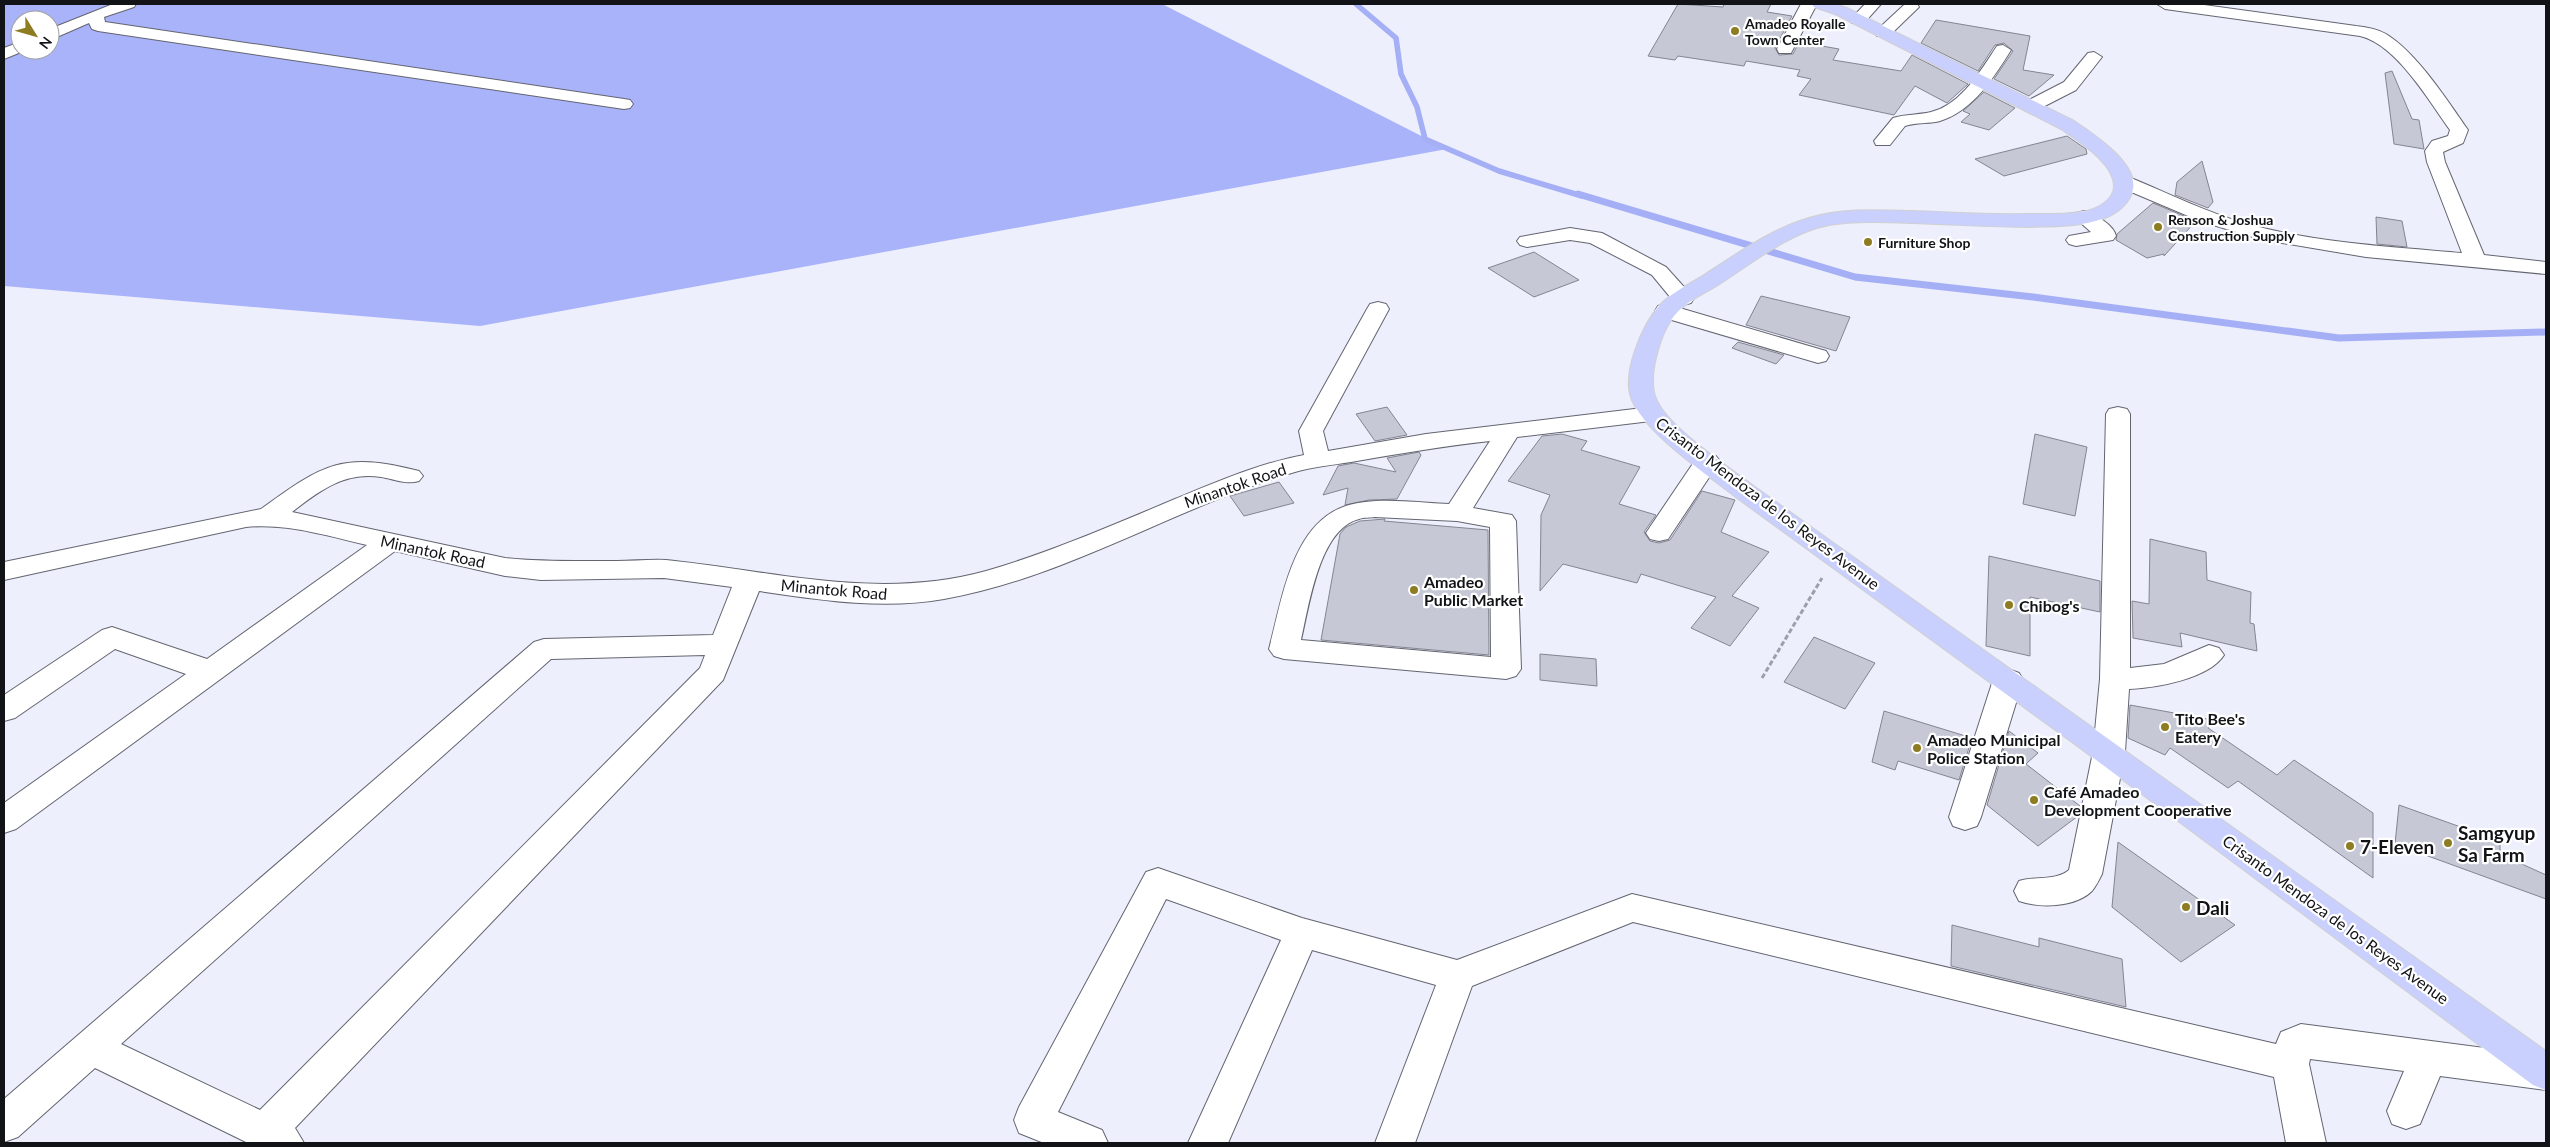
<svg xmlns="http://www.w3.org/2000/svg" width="2550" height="1147" viewBox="0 0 2550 1147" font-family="Lato,sans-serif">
<rect width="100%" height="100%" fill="#edeffd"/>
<path fill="#a9b3fa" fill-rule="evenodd" d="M 4,4 L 1162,4 L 1447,149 L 480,326 L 4,286 ZM 20,20 L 50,20 L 50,50 L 20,50 Z"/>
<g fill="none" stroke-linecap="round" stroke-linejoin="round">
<path stroke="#a5aff6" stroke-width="5.5" d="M 1356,4 L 1396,38 L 1401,74 L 1417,107 L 1425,139 L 1499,171 L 1582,196"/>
<path stroke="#a5aff6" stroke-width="7" d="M 1578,194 L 1855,277 L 2033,297 L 2339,338 L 2546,332"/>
</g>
<g fill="#c6c9d5" stroke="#838591">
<path d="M 1678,4 L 1723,7 L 1724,4 L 1771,4 L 1767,12 L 1792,16 L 1775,48 L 1779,55 L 1793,54 L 1799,42 L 1839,49 L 1833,60 L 1901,71 L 1912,55 L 1968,84 L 1947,103 L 1915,86 L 1894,115 L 1799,95 L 1811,79 L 1797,76 L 1800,70 L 1746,61 L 1744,66 L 1678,56 L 1675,60 L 1648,56 Z"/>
<path d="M 1936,20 L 2030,36 L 2023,70 L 2054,75 L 2029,96 L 1994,79 L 2013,51 L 2004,43 L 1995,45 L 1978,71 L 1921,43 Z"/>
<path d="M 2392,71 L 2412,119 L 2419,120 L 2424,149 L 2394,144 L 2385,73 Z"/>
<path d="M 1984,92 L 2015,108 L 1989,130 L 1961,122 L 1970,114 L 1963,111 Z"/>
<path d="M 2067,136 L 2086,149 L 2087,154 L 2004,176 L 1975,159 Z"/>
<path d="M 2202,161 L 2213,202 L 2208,208 L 2175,195 L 2177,182 Z"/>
<path d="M 2153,203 L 2196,221 L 2164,256 L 2164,254 L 2147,258 L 2116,240 L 2117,234 Z"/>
<path d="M 2376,217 L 2402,221 L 2407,247 L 2377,244 Z"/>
<path d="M 1534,252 L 1579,280 L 1534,297 L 1488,268 Z"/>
<path d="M 1761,296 L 1850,317 L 1836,351 L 1746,325 Z"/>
<path d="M 1738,342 L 1784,355 L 1776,364 L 1732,348 Z"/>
<path d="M 1387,407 L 1407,435 L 1375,441 L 1356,414 Z"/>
<path d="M 1562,434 L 1587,441 L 1581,450 L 1640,467 L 1619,504 L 1656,515 L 1644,532 L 1650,541 L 1659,543 L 1670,540 L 1702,491 L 1735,500 L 1721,532 L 1769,552 L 1732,596 L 1759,608 L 1730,646 L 1691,628 L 1716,597 L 1641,574 L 1637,583 L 1563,564 L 1540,591 L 1541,515 L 1550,495 L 1508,481 L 1542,436 Z"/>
<path d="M 2035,434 L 2087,447 L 2075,516 L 2023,504 Z"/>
<path d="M 1419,452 L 1421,455 L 1397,499 L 1369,500 L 1345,505 L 1348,488 L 1323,495 L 1338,466 L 1354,463 L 1396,472 L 1387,458 Z"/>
<path d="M 1279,482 L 1294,503 L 1244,516 L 1230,496 Z"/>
<path d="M 1385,519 L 1384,521 L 1488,530 L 1489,655 L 1321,640 L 1340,534 L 1346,527 L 1360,521 Z"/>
<path d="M 2150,539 L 2206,552 L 2207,580 L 2251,592 L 2250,623 L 2254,624 L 2257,651 L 2180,633 L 2182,647 L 2133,638 L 2132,601 L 2149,604 Z"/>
<path d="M 1989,556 L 2100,581 L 2100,612 L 2030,597 L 2030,656 L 1986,646 Z"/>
<path d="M 1814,637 L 1875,663 L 1845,709 L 1784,682 Z"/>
<path d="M 1540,654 L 1596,659 L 1597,686 L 1540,680 Z"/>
<path d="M 2130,705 L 2213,720 L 2208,728 L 2277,775 L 2294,760 L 2373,813 L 2373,878 L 2238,781 L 2228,788 L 2170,748 L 2165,755 L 2128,738 Z"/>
<path d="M 1884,711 L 1972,738 L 1959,780 L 1898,761 L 1895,770 L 1872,762 Z"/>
<path d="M 2009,731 L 2038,753 L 2026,764 L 2080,806 L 2078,816 L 2038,846 L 1987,805 Z"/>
<path d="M 2399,805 L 2500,841 L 2500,854 L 2546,875 L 2546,899 L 2395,844 Z"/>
<path d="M 2118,842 L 2235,925 L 2181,962 L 2112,907 Z"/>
<path d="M 1952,925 L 2039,947 L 2039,938 L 2122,959 L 2126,1007 L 1951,966 Z"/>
</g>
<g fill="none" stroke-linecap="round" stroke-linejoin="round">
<defs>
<g id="minor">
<path d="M 113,4 L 136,4 L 134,7 L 104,17 L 105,22 L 624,99 L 630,100 L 633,104 L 630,108 L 624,109 L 98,31 L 92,29 L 89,23 L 50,40 L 50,29 Z"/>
<path d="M 1801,4 L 1817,4 L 1791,53 L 1779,53 L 1777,49 Z"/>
<path d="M 1865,4 L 1881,4 L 1864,23 L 1852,23 L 1850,20 Z"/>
<path d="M 1905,4 L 1917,4 L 1919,7 L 1889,36 L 1877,36 L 1875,33 L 1877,30 Z"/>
<path d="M 2157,4 L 2197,4 L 2356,26 C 2366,27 2377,29 2386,34 C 2417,53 2447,100 2468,130 L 2463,143 L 2443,152 L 2445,162 L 2484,255 L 2546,262 L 2546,274 L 2366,257 L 2259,239 L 2200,221 L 2117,186 L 2114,182 L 2117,178 L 2131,178 C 2170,194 2210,214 2251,225 C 2319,243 2392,247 2462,253 L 2427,162 L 2425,151 L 2432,141 L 2448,136 L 2450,130 C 2429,101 2396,44 2360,36 L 2165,9 Z"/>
<path d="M 20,42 L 20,50 L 26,50 L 4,59 L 4,48 Z"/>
<path d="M 2003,45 L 2011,50 C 1994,77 1973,111 1940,121 C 1929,124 1917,122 1905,126 L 1890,145 L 1876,145 L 1874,141 L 1893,118 C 1906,114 1918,115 1931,112 C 1961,105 1981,70 1997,46 Z"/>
<path d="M 2094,52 L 2102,57 L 2076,90 L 2037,110 L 2025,110 L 2022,106 L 2025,102 L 2064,82 L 2088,53 Z"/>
<path d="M 2084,211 C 2095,214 2114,225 2116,236 L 2113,240 L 2076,246 L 2069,244 L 2066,240 L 2069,236 L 2091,232 L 2074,217 L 2077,213 Z"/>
<path d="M 1570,228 L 1602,233 L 1666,267 L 1694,298 L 1691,303 L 1683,305 L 1675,303 L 1652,275 L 1590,243 L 1570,240 L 1527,247 L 1520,245 L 1517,241 L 1520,237 Z"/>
<path d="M 1378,302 L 1386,304 L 1389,309 L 1323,431 L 1328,451 L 1426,434 L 1651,407 L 1660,409 L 1663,414 L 1660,419 L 1651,421 L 1517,437 L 1473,508 L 1512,515 L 1516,521 L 1521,669 L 1516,676 L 1506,679 L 1284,659 L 1274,656 L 1269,649 C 1283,597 1293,513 1358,503 C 1388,498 1420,503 1449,504 L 1490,441 C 1443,446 1397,454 1351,462 C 1332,465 1312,467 1295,472 C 1175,507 1068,577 944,599 C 883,610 820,600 759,591 L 723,680 L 295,1128 L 304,1143 L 248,1143 L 95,1068 L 18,1137 L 4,1142 L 4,1099 L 534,642 L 544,639 L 713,635 L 732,587 L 664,578 L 541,580 L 505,576 L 395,551 L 16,829 L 4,833 L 4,803 L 186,674 L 115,649 L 15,718 L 4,721 L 4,695 L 102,630 L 112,627 L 207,659 L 367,545 C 327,536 287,523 246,527 L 4,580 L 4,562 L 261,509 C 323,464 342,451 419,471 L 423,476 L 419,481 C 406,485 394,479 381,477 C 345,471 319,491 292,512 L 505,558 C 542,562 579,561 617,561 C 633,561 650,559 666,560 C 774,571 878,601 986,571 C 1051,552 1113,525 1175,499 C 1217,482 1260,463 1304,455 L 1299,431 L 1367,309 L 1370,304 ZM 1375,517 L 1457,521 L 1490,527 L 1491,657 L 1301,640 C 1309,606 1319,529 1359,519 C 1364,517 1370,518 1375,517 ZM 705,655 L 700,668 L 260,1110 L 121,1044 L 551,659 Z"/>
<path d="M 1666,304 L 1826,351 L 1829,356 L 1826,361 L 1818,363 L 1658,316 L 1655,311 L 1658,306 Z"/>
<path d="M 2118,407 L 2127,409 L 2130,414 L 2130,668 L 2164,664 L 2209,645 L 2219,648 L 2224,655 C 2209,679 2155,688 2129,689 L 2125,752 L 2102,874 C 2099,880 2096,886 2092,891 C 2075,908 2039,908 2019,901 L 2014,891 L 2019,881 C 2035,876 2056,881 2069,870 L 2093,752 L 2100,679 L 2106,414 L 2109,409 Z"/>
<path d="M 1707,453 L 1716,456 L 1720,461 L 1668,539 L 1659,541 L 1650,539 L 1646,533 L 1650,527 L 1698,456 Z"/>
<path d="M 2008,669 L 2019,673 L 2023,680 L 1981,817 L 1977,826 L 1965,830 L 1953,826 L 1949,817 L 1993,680 L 1997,673 Z"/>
<path d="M 1158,868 L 1302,918 L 1457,960 L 1632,894 L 2276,1044 L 2281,1032 L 2301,1024 L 2546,1056 L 2546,1090 L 2440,1076 L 2420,1124 L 2406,1129 L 2392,1124 L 2387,1111 L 2404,1071 L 2310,1059 L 2309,1064 L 2326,1143 L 2286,1143 L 2274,1077 L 1633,922 L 1472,986 L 1415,1143 L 1375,1143 L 1436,985 L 1312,950 L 1228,1143 L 1188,1143 L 1281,940 L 1166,899 L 1058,1112 L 1102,1130 L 1108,1143 L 1044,1143 L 1019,1133 L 1014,1120 L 1019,1107 L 1146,872 Z"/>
</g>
<path id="major" d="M 1812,4 L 1835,4 L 1847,8 L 2074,121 C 2092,133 2138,163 2133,189 C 2130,203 2118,213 2105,218 C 2081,227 2054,226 2029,227 C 1989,227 1950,224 1910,223 C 1883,222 1856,221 1829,225 C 1788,233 1751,264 1718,285 C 1703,294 1685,302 1674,316 C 1660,334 1646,379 1657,401 C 1670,429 1730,468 1755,487 L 2546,1051 L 2546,1090 L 2533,1085 L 2076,745 L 1737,498 C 1708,475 1646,434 1632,400 C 1621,374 1642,325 1660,305 C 1672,292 1690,284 1704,275 C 1737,254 1771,229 1809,218 C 1842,208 1876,210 1911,211 C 1949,212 1987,215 2026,214 C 2046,214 2068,215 2087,211 C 2097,208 2109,202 2113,192 C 2121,167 2078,141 2061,129 L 1835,14 L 1814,7 Z"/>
</defs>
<use href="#minor" stroke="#636570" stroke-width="2"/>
<use href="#major" stroke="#d0d0d1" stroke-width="2"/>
<path stroke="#9e9faa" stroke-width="3" stroke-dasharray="5 2.5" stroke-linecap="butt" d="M 1762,678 L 1822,578"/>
<use href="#minor" fill="#fff" fill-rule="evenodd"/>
<use href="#major" fill="#cad0fd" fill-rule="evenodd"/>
</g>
<g fill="#8d7c21" stroke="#fff" stroke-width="2">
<circle cx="1735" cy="31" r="5"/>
<circle cx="2158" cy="227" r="5"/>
<circle cx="1868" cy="242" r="5"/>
<circle cx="1414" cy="590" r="5"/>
<circle cx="2009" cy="605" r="5"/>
<circle cx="2165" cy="727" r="5"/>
<circle cx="1917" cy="748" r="5"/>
<circle cx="2034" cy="800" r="5"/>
<circle cx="2448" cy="843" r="5"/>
<circle cx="2350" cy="846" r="5"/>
<circle cx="2186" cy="907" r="5"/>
</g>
<g text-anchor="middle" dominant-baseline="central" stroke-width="4.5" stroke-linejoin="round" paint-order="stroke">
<g font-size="14" font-weight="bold" fill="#121317" stroke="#fff" text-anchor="start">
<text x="1745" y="23">Amadeo Royalle<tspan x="1745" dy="16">Town Center</tspan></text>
<text x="2168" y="219">Renson &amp; Joshua<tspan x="2168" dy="16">Construction Supply</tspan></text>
<text x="1878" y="242">Furniture Shop</text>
</g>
<g font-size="16" fill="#121317" stroke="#fff">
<text transform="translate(1235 485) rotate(-19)">Minantok Road</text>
<text transform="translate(1768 503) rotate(37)">Crisanto Mendoza de los Reyes Avenue</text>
<text transform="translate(433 551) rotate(12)">Minantok Road</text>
<text transform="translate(834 589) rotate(5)">Minantok Road</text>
<text transform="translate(2336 919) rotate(36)">Crisanto Mendoza de los Reyes Avenue</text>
</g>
<g font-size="16" font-weight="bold" fill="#121317" stroke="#fff" text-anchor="start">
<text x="1424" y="581">Amadeo<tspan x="1424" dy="18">Public Market</tspan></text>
<text x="2019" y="605">Chibog's</text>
<text x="2175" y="718">Tito Bee's<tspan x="2175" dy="18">Eatery</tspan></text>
<text x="1927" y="739">Amadeo Municipal<tspan x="1927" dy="18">Police Station</tspan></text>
<text x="2044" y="791">Café Amadeo<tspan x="2044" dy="18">Development Cooperative</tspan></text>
</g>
<g font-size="19" font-weight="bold" fill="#121317" stroke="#fff" text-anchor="start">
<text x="2458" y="832">Samgyup<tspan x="2458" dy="22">Sa Farm</tspan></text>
<text x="2360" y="846">7-Eleven</text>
<text x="2196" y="907">Dali</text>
</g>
</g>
<rect width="2550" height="1147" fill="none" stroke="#121317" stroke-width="10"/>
<g transform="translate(35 35) rotate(127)"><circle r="24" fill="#ffffff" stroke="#a0a1a2"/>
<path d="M0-4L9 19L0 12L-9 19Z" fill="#8d7c21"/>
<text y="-8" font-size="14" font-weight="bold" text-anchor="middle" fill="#121317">N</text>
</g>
</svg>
